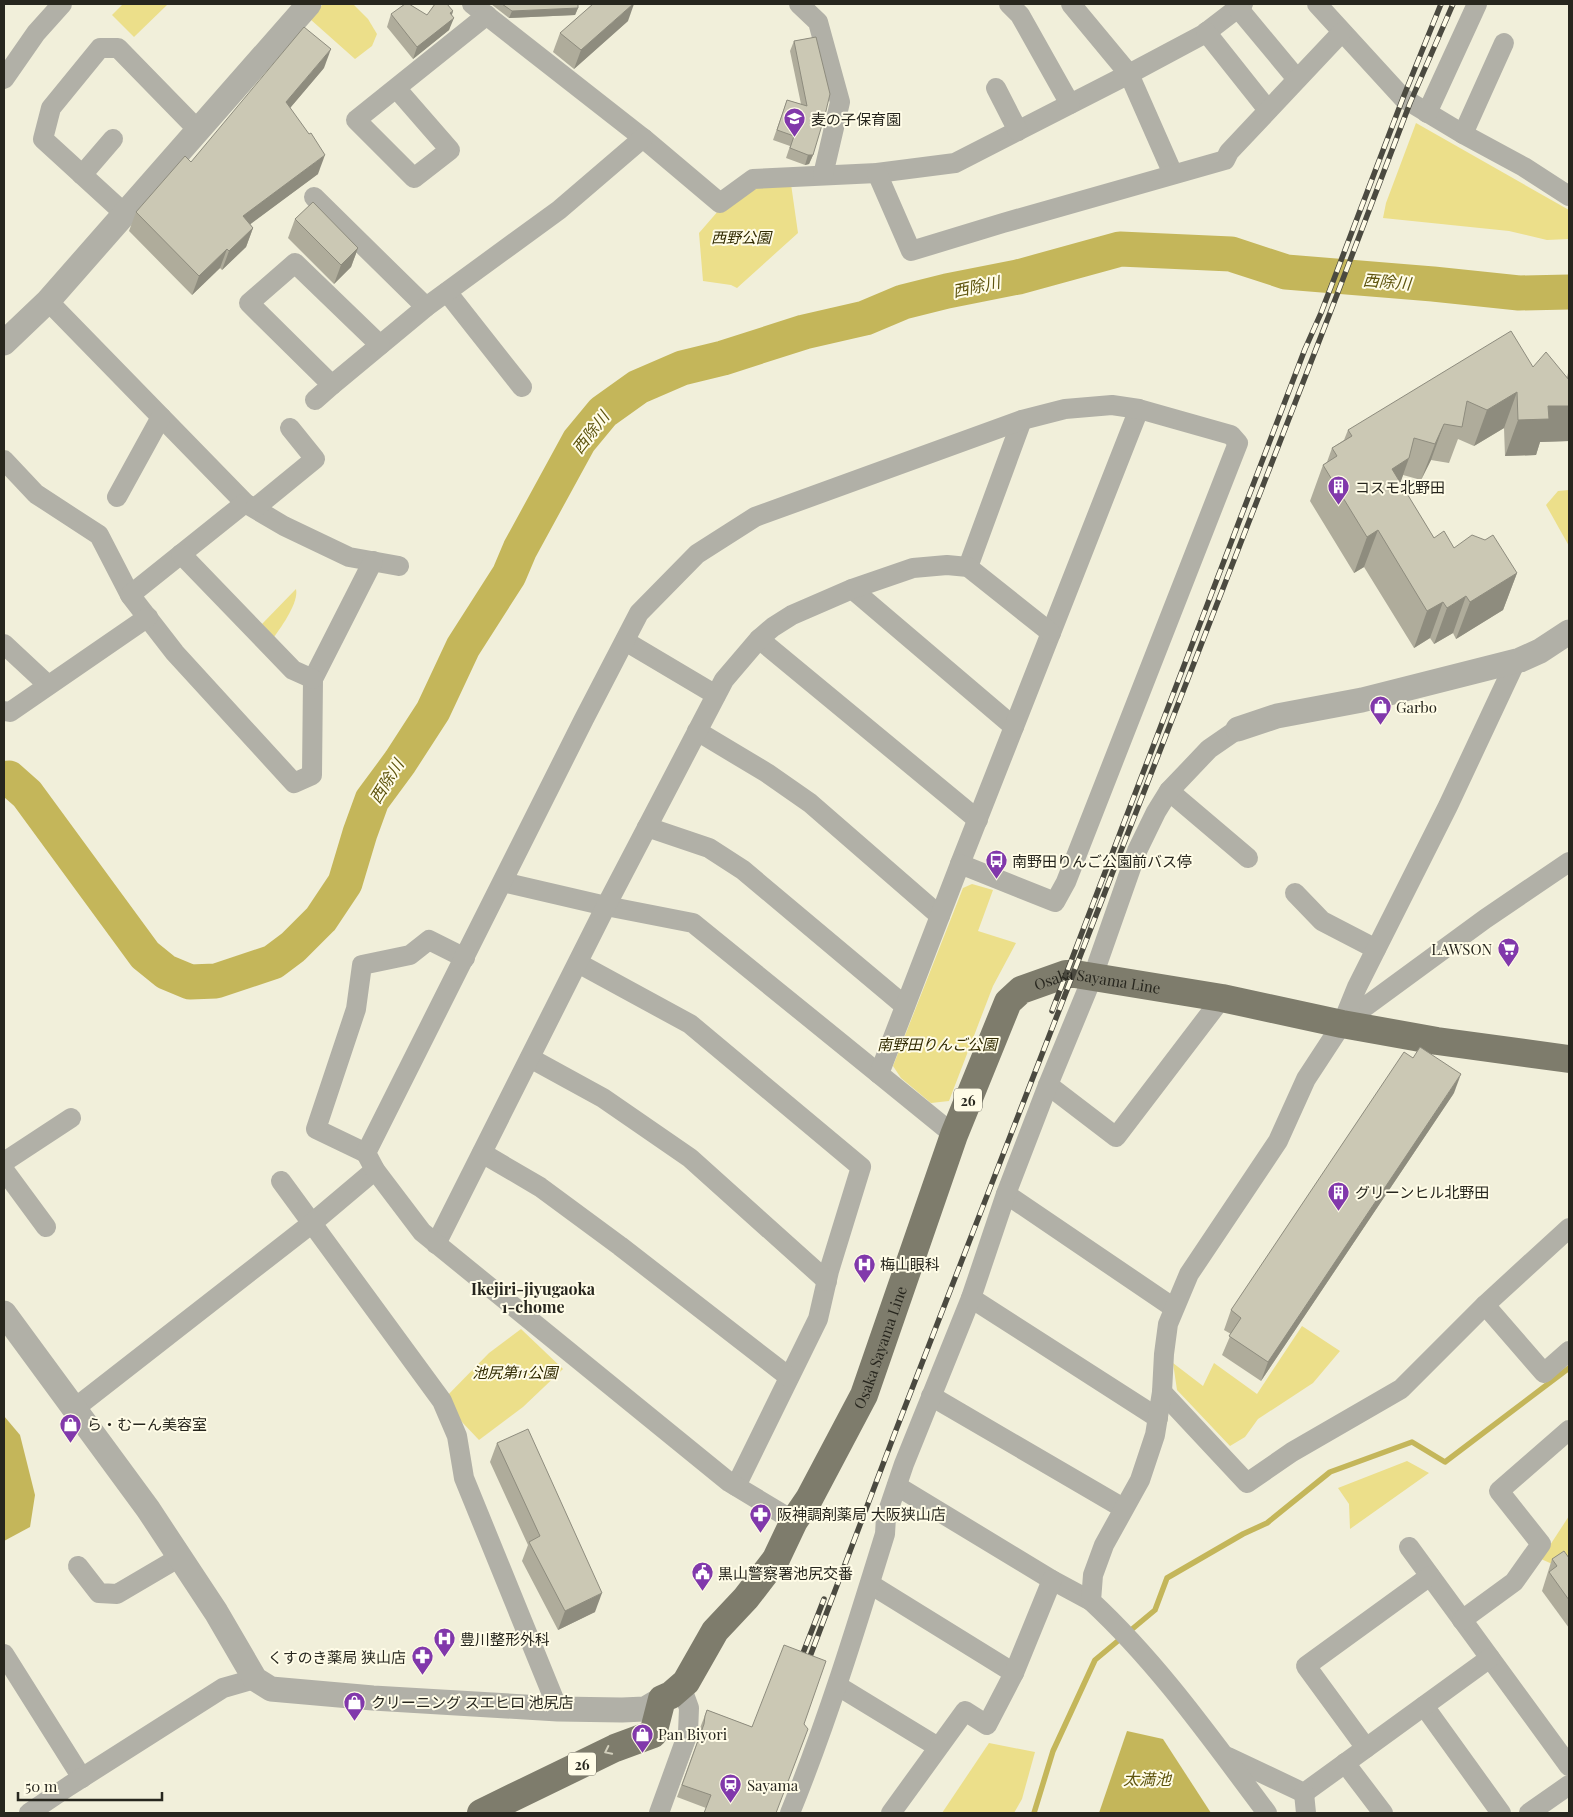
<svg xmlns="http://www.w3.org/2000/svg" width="1573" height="1817" viewBox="0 0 1573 1817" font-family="'Playfair Display','Noto Sans JP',serif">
<rect width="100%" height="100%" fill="#f1efda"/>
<g fill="#ecdf8a">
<path d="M 123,4 L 168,4 L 134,37 L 112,15 Z"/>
<path d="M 323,4 L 353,4 L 368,19 L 377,34 L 372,46 L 355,59 L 310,19 Z"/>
<path d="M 1416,123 L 1569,210 L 1569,239 L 1547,240 L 1509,231 L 1383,218 L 1386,203 Z"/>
<path d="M 791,184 L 798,233 L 737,288 L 731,285 L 703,281 L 699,233 L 719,210 L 754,185 Z"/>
<path d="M 1569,490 L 1569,546 L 1546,505 L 1558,491 Z"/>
<path d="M 296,589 C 299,602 282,626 274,637 L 262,624 Z"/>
<path d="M 972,884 L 993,890 L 978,931 L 1016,943 L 993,986 L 949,1101 L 931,1103 L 901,1078 L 893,1066 L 963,888 Z"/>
<path d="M 1302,1326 L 1340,1351 L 1313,1383 L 1258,1419 L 1245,1437 L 1230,1446 L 1177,1390 L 1173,1363 L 1203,1386 L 1214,1363 L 1257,1394 Z"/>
<path d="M 521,1329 L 563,1369 L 523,1407 L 479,1440 L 442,1401 L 489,1353 Z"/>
<path d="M 1407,1461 L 1429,1473 L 1350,1529 L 1349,1504 L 1338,1488 Z"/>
<path d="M 1569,1516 L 1569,1570 L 1568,1571 L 1541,1559 Z"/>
<path d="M 989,1743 L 1035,1752 L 1022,1799 L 1014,1813 L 942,1813 Z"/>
</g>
<g fill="#c4b65a">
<path d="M 4,1416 L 20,1435 L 35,1495 L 30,1527 L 4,1541 Z"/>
<path d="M 1127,1731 L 1163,1739 L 1211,1813 L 1099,1813 Z"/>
</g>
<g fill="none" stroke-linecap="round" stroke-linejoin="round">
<path stroke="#c4b65a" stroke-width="5.5" d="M 1034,1813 L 1053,1751 L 1095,1660 L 1155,1610 L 1167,1578 L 1243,1534 L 1267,1523 L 1330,1472 L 1412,1442 L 1445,1462 L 1569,1368"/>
<path stroke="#c4b65a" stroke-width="35" d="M 4,779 L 9,778 L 27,794 L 145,955 L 166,972 L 190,982 L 216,981 L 273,962 L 293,947 L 321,919 L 345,883 L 360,833 L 372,800 L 400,762 L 433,711 L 463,647 L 509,575 L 520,549 L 579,441 L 603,412 L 638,387 L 682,368 L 723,358 L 804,332 L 865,318 L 903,302 L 947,291 L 1018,277 L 1120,249 L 1231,254 L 1286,272 L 1433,284 L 1519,293 L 1569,292"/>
<g stroke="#b1b0a7" stroke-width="20">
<path d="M 472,4 L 643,138 L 720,203 L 753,179 L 877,173 L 955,163 L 1129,74 L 1204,34 L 1243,4"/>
<path d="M 799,4 L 818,22 L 840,102 L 823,175"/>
<path d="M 1009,4 L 1020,15 L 1070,104"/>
<path d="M 1071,4 L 1129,74 L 1173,174"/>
<path d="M 1317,4 L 1403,98 L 1463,134 L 1524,167 L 1569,196"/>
<path d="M 1238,8 L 1297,79"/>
<path d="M 1206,32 L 1268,110"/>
<path d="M 4,79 L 36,33 L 62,4"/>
<path d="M 396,88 L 450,150 L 414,178 L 356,120 L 487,15"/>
<path d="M 996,88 L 1018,131"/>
<path d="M 1427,113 L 1477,4"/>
<path d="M 1463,134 L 1504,43"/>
<path d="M 877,173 L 911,251 L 1003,223 L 1225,160 L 1229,152 L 1342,32"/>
<path d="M 82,175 L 113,139"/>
<path d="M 314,197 L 426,307"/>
<path d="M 125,214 L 43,139 L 51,108 L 100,48 L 118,48 L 199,131"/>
<path d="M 447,292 L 522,387"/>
<path d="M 48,301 L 245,503 L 284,526 L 349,557 L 399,566"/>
<path d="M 332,385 L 426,307 L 559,210 L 643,138"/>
<path d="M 315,400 L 332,385 L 249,303 L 295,263 L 380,345"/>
<path d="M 4,460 L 36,494 L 99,535 L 130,595"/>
<path d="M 117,497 L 161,417"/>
<path d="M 245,503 L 130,595 L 175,653 L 294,783 L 312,775 L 313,679 L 373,561"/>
<path d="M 255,508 L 315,459 L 290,428"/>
<path d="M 181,554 L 293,670 L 313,679"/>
<path d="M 968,567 L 1022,420"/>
<path d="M 852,589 L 1014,727"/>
<path d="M 759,639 L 978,820"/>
<path d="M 625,641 L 716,695"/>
<path d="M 4,644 L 48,685"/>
<path d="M 4,711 L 10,712 L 148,617"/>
<path d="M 697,731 L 767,773 L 810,803 L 940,916"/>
<path d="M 1169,791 L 1248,858"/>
<path d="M 647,827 L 709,848 L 743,870 L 905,1006"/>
<path d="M 960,864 L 1139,409"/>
<path d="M 503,882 L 606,906 L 693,923 L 879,1074"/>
<path d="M 1295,893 L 1322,921 L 1376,949"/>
<path d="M 578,963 L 690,1024 L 861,1167 L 829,1271 L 818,1319 L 736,1486"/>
<path d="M 1343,1023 L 1485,919 L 1569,862"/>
<path d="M 530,1058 L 603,1098 L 690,1158 L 827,1281"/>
<path d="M 1048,1085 L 1116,1137 L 1222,998"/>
<path d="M 366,1153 L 316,1129 L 356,1009 L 362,965 L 410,955 L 429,940 L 465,958"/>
<path d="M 482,1153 L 540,1187 L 620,1246 L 789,1377"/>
<path d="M 4,1162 L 71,1118"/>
<path d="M 4,1170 L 46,1227"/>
<path d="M 281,1181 L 442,1401 L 457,1436 L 464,1478 L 558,1709"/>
<path d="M 1006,1194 L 1174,1308"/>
<path d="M 436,1244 L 606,906 L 724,680 L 759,639 L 773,627 L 792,615 L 852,589 L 913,568 L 947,565 L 968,567 L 1051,633"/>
<path d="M 971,1298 L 1158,1418"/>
<path d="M 1485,1305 L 1544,1373 L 1569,1351"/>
<path d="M 1162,1392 L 1247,1483 L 1292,1452 L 1401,1389 L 1485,1305 L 1569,1228"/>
<path d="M 931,1396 L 1123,1508"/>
<path d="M 75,1408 L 311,1224 L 375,1170"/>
<path d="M 897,1486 L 1052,1580 L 1091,1601"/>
<path d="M 794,1521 L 729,1482 L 422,1232 L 375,1170 L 366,1153 L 584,719 L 639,613 L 697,554 L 755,517 L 1022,420 L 1065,409 L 1112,405 L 1139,409 L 1231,435 L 1238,443 L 1066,882 L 1055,902 L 960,864 L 879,1074 L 954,1135"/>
<path d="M 1409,1547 L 1569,1766"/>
<path d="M 78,1566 L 99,1593 L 117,1594 L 180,1557"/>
<path d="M 870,1584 L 1014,1673"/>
<path d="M 1462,1620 L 1514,1582 L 1541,1544 L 1499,1491 L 1569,1430"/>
<path d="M 4,1654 L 82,1778"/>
<path d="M 838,1686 L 938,1747"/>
<path d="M 1424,1706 L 1501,1813"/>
<path d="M 1366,1748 L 1306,1666 L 1430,1576"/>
<path d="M 1228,1757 L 1304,1793 L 1490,1658"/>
<path d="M 1345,1763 L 1383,1813"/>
<path d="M 1304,1793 L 1306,1813"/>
<path d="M 29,1813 L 69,1786 L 223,1688 L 255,1679"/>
<path d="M 659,1813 L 688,1733 L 689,1708 L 681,1686"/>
<path d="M 790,1813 C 827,1722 856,1628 885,1534 L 886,1517 L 904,1464 L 971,1298 L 1006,1194 L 1048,1085 L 1093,976 L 1137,851 L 1156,812 L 1169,791 L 1209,749 L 1238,729"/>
<path d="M 891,1813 L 965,1711 L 987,1725 L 1014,1673 L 1052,1580"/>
<path d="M 1267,1813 C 1212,1740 1159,1664 1091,1601 L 1093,1575 L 1104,1545 L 1140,1480 L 1155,1435 L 1162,1392 L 1164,1354 L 1168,1324 L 1189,1274 L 1278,1141 L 1306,1079 L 1342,1024 L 1357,987 L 1448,806 L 1516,661"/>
<path d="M 1529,1813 L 1569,1785"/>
</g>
<g stroke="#b1b0a7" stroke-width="25">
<path d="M 4,343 L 48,301 L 309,4"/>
<path d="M 1238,729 L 1277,716 L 1362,700 L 1520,660 L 1540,651 L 1569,632"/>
<path d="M 4,1313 L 148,1509 L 216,1612 L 255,1679 L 271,1689 L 373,1698 L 558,1709 L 622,1710 L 645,1709 L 662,1699"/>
</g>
<path stroke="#7e7c6c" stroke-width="28" id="s1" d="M 481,1813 L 615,1748 L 653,1734 L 662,1699 L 671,1695 L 686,1682 L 715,1631 L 746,1598 L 776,1559 L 794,1521 L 809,1499 L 864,1395 L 954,1135 L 1008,1002 L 1021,990 L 1066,974 L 1075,974 L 1222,998 L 1342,1024 L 1437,1041 L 1569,1059"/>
<defs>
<g id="rail">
<path d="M 1052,1011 L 1305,349 L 1321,313 L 1403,98 L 1441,4"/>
<path d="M 798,1666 L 824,1599"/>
<path d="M 806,1667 L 896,1430 L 1330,313 L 1410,103 L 1453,4"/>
</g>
</defs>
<use href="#rail" stroke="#4b4a40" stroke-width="5.5"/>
<use href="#rail" stroke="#fffce7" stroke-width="4" stroke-dasharray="11" stroke-linecap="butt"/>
</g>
<g fill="#afac9b">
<path d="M 491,4 L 578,4 L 578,8 L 575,15 L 509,18 Z"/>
<path d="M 453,11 L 452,15 L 449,30 L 413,59 L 387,27 L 391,14 L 427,15 Z"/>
<path d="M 628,21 L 574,69 L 553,52 L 560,33 Z"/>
<path d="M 816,37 L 813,155 L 809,164 L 805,165 L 786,158 L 790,146 L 773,140 L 787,100 L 801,104 L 790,51 L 794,41 Z"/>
<path d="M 324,68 L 290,108 L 318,174 L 250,224 L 253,228 L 246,247 L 222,270 L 220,268 L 192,295 L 129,231 L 136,212 L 191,162 Z"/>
<path d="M 295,219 L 358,248 L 351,267 L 334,284 L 288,238 Z"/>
<path d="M 1533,367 L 1567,377 L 1569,369 L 1569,441 L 1540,442 L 1536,455 L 1505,456 L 1504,428 L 1474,446 L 1458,439 L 1449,463 L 1431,460 L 1421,480 L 1403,475 L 1400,483 L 1434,538 L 1454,548 L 1517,573 L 1503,610 L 1456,639 L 1453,633 L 1434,644 L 1430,638 L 1414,648 L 1364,567 L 1354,573 L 1310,501 L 1323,465 L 1327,462 L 1332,448 L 1344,440 L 1348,430 Z"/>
<path d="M 1454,1093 L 1261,1381 L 1222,1355 L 1231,1334 L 1224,1330 L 1231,1310 Z"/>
<path d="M 497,1443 L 595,1612 L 558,1630 L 522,1561 L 528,1545 L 490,1462 Z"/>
<path d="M 1569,1558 L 1569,1628 L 1542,1591 L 1552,1559 Z"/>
<path d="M 826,1661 L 706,1808 L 677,1797 L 699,1737 L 700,1728 L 707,1710 L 752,1727 Z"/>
</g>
<g fill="#8e8c7e">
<path d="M 633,4 L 634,4 L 628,21 L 574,69 L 581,50 Z"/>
<path d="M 578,8 L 575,15 L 509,18 L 512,11 Z"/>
<path d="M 453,11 L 449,22 L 454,18 L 449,30 L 413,59 L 417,47 Z"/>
<path d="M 331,49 L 324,68 L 279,121 L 286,102 Z"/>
<path d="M 325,155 L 318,174 L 236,235 L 243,216 Z"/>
<path d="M 808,155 L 813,155 L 809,164 L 805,165 Z"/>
<path d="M 253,228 L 246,247 L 222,270 L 229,251 Z"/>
<path d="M 358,248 L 351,267 L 334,284 L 341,265 Z"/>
<path d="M 227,249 L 220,268 L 192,295 L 199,276 Z"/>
<path d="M 1517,392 L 1504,428 L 1474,446 L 1487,410 Z"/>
<path d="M 1548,406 L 1569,406 L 1569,441 L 1540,442 L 1536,455 L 1505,456 L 1518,420 Z"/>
<path d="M 1444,424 L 1431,460 L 1421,480 L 1435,444 Z"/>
<path d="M 1409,458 L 1396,495 L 1392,469 Z"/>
<path d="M 1378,530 L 1364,567 L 1354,573 L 1367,537 Z"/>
<path d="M 1517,573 L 1503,610 L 1456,639 L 1470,602 Z"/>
<path d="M 1466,596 L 1453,633 L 1434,644 L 1447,608 Z"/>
<path d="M 1443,602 L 1430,638 L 1414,648 L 1427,611 Z"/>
<path d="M 1461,1074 L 1454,1093 L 1261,1381 L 1268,1362 Z"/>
<path d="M 602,1593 L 595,1612 L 558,1630 L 565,1611 Z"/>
</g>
<g fill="#cbc8b4" stroke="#8e8c7e">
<path d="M 405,4 L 409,4 L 427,15 L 435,4 L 447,4 L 453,11 L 450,13 L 454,18 L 417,47 L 391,14 Z"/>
<path d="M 502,4 L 578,4 L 578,8 L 512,11 Z"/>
<path d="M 593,4 L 633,4 L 581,50 L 560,33 Z"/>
<path d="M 304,27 L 331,49 L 286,102 L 309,134 L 311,133 L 325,155 L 243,216 L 253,228 L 229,251 L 227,249 L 199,276 L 136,212 L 185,156 L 191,162 Z"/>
<path d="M 816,37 L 830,94 L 825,115 L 813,155 L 808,155 L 790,148 L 794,136 L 777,130 L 787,100 L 807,106 L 794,41 Z"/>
<path d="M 313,202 L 358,248 L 341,265 L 295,219 Z"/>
<path d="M 1511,331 L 1533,367 L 1546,352 L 1569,380 L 1569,406 L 1548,406 L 1549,419 L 1518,420 L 1517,392 L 1487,410 L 1467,401 L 1462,427 L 1444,424 L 1435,444 L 1414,438 L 1409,458 L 1392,469 L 1434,538 L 1444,531 L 1454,548 L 1472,535 L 1485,540 L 1493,535 L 1517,573 L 1470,602 L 1466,596 L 1447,608 L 1443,602 L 1427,611 L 1378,530 L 1367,537 L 1323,465 L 1337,456 L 1332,448 L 1352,436 L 1348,430 Z"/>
<path d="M 1420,1047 L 1461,1074 L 1268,1362 L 1229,1336 L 1241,1318 L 1231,1310 L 1404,1052 L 1413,1058 Z"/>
<path d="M 528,1429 L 602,1593 L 565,1611 L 529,1542 L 540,1536 L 497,1443 Z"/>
<path d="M 1564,1551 L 1569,1558 L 1569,1600 L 1549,1572 L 1557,1566 L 1552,1559 Z"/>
<path d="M 784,1645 L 826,1661 L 804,1724 L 808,1729 L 776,1813 L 704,1813 L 711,1795 L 682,1785 L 704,1724 L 705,1716 L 707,1710 L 752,1727 Z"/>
</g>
<defs><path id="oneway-chevron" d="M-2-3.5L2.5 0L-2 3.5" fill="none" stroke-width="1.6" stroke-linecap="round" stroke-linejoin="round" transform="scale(1.25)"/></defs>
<use stroke="#d2cfbc" href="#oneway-chevron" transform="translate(608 1751) rotate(154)"/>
<defs>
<symbol id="school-pin" viewBox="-11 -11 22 30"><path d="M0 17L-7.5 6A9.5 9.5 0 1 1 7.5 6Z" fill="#8138ab" stroke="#fffce7"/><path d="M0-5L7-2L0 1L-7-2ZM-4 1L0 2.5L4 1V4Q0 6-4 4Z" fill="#fff"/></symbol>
<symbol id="building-pin" viewBox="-11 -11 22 30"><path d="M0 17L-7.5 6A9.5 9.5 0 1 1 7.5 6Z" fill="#8138ab" stroke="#fffce7"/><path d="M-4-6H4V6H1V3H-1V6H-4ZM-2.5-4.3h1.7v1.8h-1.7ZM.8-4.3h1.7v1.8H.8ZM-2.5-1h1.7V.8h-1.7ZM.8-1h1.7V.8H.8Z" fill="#fff"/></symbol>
<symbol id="shop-pin" viewBox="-11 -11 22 30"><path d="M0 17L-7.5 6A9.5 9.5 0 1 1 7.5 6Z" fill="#8138ab" stroke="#fffce7"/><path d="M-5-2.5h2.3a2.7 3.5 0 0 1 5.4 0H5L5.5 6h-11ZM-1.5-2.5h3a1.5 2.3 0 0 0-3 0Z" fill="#fff"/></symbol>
<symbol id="bus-pin" viewBox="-11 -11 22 30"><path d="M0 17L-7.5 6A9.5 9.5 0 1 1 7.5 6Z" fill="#8138ab" stroke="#fffce7"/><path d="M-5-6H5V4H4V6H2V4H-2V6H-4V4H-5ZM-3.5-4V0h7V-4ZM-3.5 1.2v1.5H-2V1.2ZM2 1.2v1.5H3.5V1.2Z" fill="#fff"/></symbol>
<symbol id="supermarket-pin" viewBox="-11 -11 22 30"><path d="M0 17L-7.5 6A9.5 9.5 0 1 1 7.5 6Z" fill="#8138ab" stroke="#fffce7"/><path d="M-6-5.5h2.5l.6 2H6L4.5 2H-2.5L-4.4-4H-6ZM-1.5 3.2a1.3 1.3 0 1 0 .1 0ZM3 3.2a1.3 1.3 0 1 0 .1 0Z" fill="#fff"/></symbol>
<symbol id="hospital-pin" viewBox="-11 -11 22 30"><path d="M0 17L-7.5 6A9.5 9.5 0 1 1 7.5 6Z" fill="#8138ab" stroke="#fffce7"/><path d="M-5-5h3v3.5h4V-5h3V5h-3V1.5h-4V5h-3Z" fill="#fff"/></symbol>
<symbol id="pharmacy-pin" viewBox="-11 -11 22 30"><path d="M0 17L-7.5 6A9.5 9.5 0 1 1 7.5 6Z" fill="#8138ab" stroke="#fffce7"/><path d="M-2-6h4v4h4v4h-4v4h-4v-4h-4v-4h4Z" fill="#fff"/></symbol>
<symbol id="civic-pin" viewBox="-11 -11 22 30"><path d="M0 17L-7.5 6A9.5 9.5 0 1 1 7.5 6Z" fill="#8138ab" stroke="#fffce7"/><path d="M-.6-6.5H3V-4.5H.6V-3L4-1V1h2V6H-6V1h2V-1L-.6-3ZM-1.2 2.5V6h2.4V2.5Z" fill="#fff"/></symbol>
<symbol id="station-pin" viewBox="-11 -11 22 30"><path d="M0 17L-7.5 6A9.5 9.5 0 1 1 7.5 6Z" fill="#8138ab" stroke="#fffce7"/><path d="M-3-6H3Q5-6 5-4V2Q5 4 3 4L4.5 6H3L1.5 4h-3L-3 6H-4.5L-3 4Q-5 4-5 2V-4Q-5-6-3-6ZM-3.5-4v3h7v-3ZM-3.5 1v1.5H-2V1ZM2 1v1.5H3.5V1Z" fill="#fff"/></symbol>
</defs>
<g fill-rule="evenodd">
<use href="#school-pin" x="782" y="106" width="25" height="34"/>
<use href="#building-pin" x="1326" y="474" width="25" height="34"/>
<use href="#shop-pin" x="1368" y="694" width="25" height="34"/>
<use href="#bus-pin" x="984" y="848" width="25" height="34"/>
<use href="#supermarket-pin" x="1496" y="936" width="25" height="34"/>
<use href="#building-pin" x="1326" y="1180" width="25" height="34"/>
<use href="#hospital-pin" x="852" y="1252" width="25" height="34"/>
<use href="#shop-pin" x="58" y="1412" width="25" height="34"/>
<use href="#pharmacy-pin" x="748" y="1502" width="25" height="34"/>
<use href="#civic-pin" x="690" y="1560" width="25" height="34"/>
<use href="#hospital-pin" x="432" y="1626" width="25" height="34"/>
<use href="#pharmacy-pin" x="410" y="1644" width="25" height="34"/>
<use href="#shop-pin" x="342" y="1690" width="25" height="34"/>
<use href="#shop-pin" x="630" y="1722" width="25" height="34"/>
<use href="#station-pin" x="718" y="1772" width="25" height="34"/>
</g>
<g text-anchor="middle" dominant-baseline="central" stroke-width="4" stroke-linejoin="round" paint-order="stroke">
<g fill="#fffce7" stroke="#68665a" stroke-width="1">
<rect x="954" y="1088.5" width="28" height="23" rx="4"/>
<rect x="568" y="1752.5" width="28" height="23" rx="4"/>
</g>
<g font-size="14" font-weight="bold" fill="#27261e">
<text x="968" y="1100">26</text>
<text x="582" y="1764">26</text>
</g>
<g font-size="15" fill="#27261e" stroke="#fffce7" text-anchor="start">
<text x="811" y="119">麦の子保育園</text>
<text x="1355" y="487">コスモ北野田</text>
<text x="1396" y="707">Garbo</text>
<text x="1012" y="861">南野田りんご公園前バス停</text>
<text x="1492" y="949" text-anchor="end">LAWSON</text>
<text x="1355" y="1192">グリーンヒル北野田</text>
<text x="880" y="1264">梅山眼科</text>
<text x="87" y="1424">ら・むーん美容室</text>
<text x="777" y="1514">阪神調剤薬局 大阪狭山店</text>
<text x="718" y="1573">黒山警察署池尻交番</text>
<text x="460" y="1639">豊川整形外科</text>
<text x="406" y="1657" text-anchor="end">くすのき薬局 狭山店</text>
<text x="371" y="1702">クリーニング スエヒロ 池尻店</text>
<text x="658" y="1734">Pan Biyori</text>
<text x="747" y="1785">Sayama</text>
</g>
<g font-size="15" font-style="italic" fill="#312a01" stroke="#fffce7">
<text x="741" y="237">西野公園</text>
<text x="937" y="1044">南野田りんご公園</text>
<text x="515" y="1372">池尻第11公園</text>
</g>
<g font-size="15" fill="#27261e" stroke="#fffce7">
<text stroke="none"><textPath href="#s1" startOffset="1110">Osaka Sayama Line</textPath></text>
<text stroke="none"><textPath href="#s1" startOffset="645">Osaka Sayama Line</textPath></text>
</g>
<g font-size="16" font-style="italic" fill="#5f550e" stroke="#fffce7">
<text transform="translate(1387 281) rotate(5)">西除川</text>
<text transform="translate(976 286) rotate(-12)">西除川</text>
<text transform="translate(590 432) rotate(-52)">西除川</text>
<text transform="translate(386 781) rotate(-58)">西除川</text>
<text x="1147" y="1778">太満池</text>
</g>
<g font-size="16" font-weight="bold" fill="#27261e" stroke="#fffce7">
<text x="533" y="1288">Ikejiri-jiyugaoka<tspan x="533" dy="18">1-chome</tspan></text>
</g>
</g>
<rect width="1573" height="1817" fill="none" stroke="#27261e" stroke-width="10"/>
<path d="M18 1792v8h144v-8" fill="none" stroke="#27261e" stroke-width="2.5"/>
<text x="25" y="1792" font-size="15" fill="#27261e" stroke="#fffce7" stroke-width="4" paint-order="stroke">50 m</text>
</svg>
